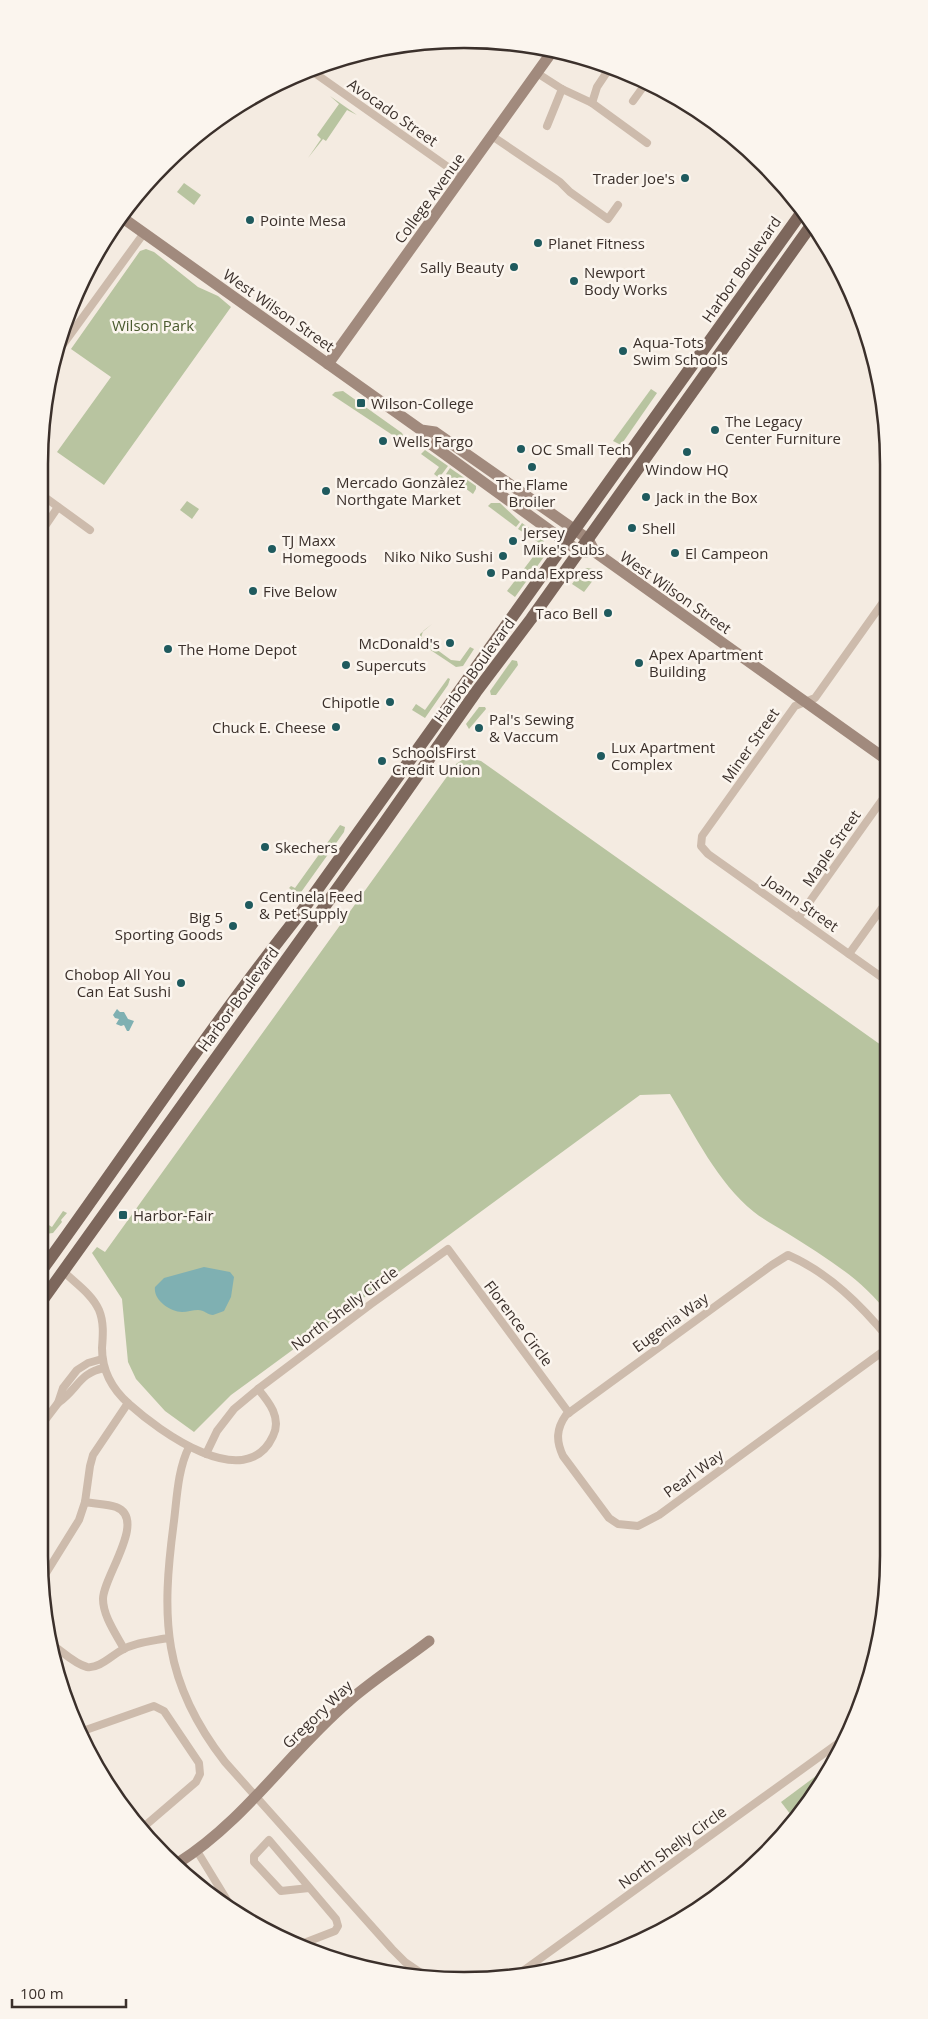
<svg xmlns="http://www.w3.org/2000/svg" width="928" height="2019" viewBox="0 0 928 2019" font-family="'Open Sans',sans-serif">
<rect width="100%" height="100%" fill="#f4ebe1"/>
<g fill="#b8c4a0">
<path d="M 330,96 L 357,115 L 347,110 L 326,141 L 323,139 L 308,158 L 321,139 L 317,135 L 339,104 Z"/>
<path d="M 184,183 L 201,195 L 194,205 L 177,192 Z"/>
<path d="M 146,249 L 154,252 L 198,287 L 218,296 L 231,307 L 104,485 L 57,452 L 111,377 L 71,349 L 140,251 Z"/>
<path d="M 651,389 L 657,393 L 621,445 L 613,441 Z"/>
<path d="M 343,391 L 402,433 L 403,435 L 400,440 L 332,395 L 335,392 Z"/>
<path d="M 425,450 L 448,466 L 439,478 L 434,474 L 439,467 L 421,454 Z"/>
<path d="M 450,468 L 476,486 L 476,489 L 473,494 L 446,474 Z"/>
<path d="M 187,501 L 199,509 L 192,519 L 180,510 Z"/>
<path d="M 491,503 L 500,503 L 520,522 L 516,527 L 488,506 Z"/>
<path d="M 522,523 L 543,538 L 546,554 L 515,597 L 507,591 L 539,549 L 538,542 L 518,529 Z"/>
<path d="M 587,568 L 593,569 L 603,576 L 599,581 L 594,579 L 584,592 L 572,584 L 582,570 Z"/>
<path d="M 432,624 L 423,631 L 421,638 L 451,660 L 460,661 L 470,647 L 474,649 L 463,666 L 456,667 L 420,643 L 420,634 Z"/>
<path d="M 512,660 L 517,661 L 518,665 L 496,695 L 491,695 L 490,691 Z"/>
<path d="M 448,678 L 450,679 L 448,685 L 425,718 L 412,710 L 416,704 L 425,710 Z"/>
<path d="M 479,707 L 485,707 L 486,709 L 469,729 L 466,724 Z"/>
<path d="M 469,758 L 481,761 L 888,1050 L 888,1314 C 863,1279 823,1256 787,1233 C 776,1226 764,1220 754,1212 C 717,1182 695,1135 670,1094 L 640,1095 L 231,1395 L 194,1432 L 165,1411 L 136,1379 L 128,1362 L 122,1299 L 92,1253 L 97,1247 L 105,1252 L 456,764 L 462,760 Z"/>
<path d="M 340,825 L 345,827 L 344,832 L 299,895 L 289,888 L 291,886 L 295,888 Z"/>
<path d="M 63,1211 L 67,1213 L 61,1220 L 62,1222 L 53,1233 L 45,1234 L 39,1230 L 39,1226 L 43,1229 L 47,1224 L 52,1227 Z"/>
<path d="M 824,1770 L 794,1819 L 781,1802 Z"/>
</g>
<g fill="#7fb0b2">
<path d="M 117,1009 L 120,1012 L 124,1012 L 128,1019 L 134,1021 L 129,1031 L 127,1031 L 124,1025 L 121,1026 L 116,1024 L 119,1019 L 115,1018 L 113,1015 Z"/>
<path d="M 204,1267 L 230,1272 L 234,1277 L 231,1297 L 224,1311 L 213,1315 C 208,1315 204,1310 198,1310 C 193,1310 187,1312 182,1312 C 170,1312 153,1300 155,1287 L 164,1278 Z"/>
</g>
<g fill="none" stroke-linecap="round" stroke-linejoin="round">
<g stroke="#cdbbac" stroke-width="8">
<path d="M 309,69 L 462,177"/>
<path d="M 537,73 L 562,89 L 592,103 L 647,143"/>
<path d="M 633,101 L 646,83"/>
<path d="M 592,103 L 597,87 L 611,66"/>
<path d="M 547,126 L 562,89"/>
<path d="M 492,136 L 560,182 L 570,192 L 608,219 L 618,205"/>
<path d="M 54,357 L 144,233"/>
<path d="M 39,493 L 90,530"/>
<path d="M 39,535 L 58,507"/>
<path d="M 886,598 L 815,698 L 795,706 L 702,836 L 701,846 L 708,854 L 887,981"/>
<path d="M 798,918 L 887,793"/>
<path d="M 849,954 L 887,901"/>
<path d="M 63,1271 C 75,1283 92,1294 99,1310 C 104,1322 103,1335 102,1348 C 102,1371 112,1389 129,1404 C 159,1431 246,1495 273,1436 C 282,1418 269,1402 258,1389"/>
<path d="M 889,1339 C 861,1305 829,1273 788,1255 L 772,1265 L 566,1415 C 556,1429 556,1441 563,1456 L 609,1518 L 618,1524 L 638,1526 L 659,1515 L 889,1347"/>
<path d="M 58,1403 C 78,1389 79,1373 104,1368"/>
<path d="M 39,1428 L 58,1403 L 63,1388 L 77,1370 L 88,1363 L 102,1359"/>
<path d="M 189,1447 C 178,1469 177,1496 174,1521 C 161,1618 162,1681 225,1762 L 392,1949 L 405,1962 L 421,1973"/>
<path d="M 206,1454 L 217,1431 L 234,1409 L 258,1389 L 371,1304 L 448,1249 L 569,1413"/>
<path d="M 85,1502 C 95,1504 107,1504 116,1507 C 148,1519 103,1577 103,1599 C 103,1616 116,1634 124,1649"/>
<path d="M 43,1578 L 79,1520 L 85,1502 L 90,1466 L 93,1455 L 128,1403"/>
<path d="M 54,1646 C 64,1653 75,1664 87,1667 C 99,1669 112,1655 122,1650 C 136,1642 153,1641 168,1638"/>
<path d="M 80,1732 L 154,1706 L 164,1711 L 199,1763 L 200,1774 L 196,1782 L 140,1830"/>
<path d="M 197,1851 L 230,1905"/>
<path d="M 304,1943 L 335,1931 L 338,1926 L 336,1919 L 269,1840 L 254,1856 L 254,1862 L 281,1891 L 309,1888"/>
<path d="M 516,1976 L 844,1739"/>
</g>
<g stroke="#a18a7d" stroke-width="11">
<path d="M 120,216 L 421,430 L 435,432 L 588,539 L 595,552 L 887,760"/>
<path d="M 328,364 L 554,49"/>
<path d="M 421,430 L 428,442 L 566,542 L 579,551 L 587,552"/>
<path d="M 39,1252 L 49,1260"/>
<path d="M 178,1863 C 246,1820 289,1752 349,1701 C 374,1679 403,1661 429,1641"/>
</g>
<g stroke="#7d675c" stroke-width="12">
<path d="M 39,1274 C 127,1153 209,1028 302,911 L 804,209"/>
<path d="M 39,1305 L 380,829 L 476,692 L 531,619 L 812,224"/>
</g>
</g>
<g fill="#1f5a5e" stroke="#fbf5ee" stroke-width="2">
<circle cx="685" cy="178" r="5"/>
<circle cx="250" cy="220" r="5"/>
<circle cx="538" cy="243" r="5"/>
<circle cx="514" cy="267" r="5"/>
<circle cx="574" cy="281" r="5"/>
<circle cx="623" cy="351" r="5"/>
<rect x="356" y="398" width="10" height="10" rx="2.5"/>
<circle cx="715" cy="430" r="5"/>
<circle cx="383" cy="441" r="5"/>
<circle cx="521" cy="449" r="5"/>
<circle cx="687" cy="452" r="5"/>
<circle cx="532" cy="467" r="5"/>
<circle cx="326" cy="491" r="5"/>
<circle cx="646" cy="497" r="5"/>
<circle cx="632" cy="528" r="5"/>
<circle cx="513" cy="541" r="5"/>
<circle cx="272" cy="549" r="5"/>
<circle cx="675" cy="553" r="5"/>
<circle cx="503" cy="556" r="5"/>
<circle cx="491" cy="573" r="5"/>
<circle cx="253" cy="591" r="5"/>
<circle cx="608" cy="613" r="5"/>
<circle cx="450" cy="643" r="5"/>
<circle cx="168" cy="649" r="5"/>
<circle cx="639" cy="663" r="5"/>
<circle cx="346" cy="665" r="5"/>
<circle cx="390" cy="702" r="5"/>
<circle cx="336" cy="727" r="5"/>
<circle cx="479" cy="728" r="5"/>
<circle cx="601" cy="756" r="5"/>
<circle cx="382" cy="761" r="5"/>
<circle cx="265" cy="847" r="5"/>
<circle cx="249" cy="905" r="5"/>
<circle cx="233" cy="926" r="5"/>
<circle cx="181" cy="983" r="5"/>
<rect x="118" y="1210" width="10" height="10" rx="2.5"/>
</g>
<g text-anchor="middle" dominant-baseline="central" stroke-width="5" stroke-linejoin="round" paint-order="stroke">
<g font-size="15" fill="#3b302b" stroke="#fbf5ee">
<text transform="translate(393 112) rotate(35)">Avocado Street</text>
<text transform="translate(429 198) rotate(-54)">College Avenue</text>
<text transform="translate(741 269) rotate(-55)">Harbor Boulevard</text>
<text transform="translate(279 310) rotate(35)">West Wilson Street</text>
<text transform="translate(676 592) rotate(35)">West Wilson Street</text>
<text transform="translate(474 670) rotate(-54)">Harbor Boulevard</text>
<text transform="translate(750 745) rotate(-55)">Miner Street</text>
<text transform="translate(831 848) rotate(-55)">Maple Street</text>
<text transform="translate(802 903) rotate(35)">Joann Street</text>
<text transform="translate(238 999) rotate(-54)">Harbor Boulevard</text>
<text transform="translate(344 1308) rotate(-37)">North Shelly Circle</text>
<text transform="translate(670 1322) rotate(-36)">Eugenia Way</text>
<text transform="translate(519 1323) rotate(53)">Florence Circle</text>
<text transform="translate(693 1473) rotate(-36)">Pearl Way</text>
<text transform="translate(317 1714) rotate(-44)">Gregory Way</text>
<text transform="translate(672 1847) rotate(-36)">North Shelly Circle</text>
</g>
<g font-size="15" fill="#3b302b" stroke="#fbf5ee" text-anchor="start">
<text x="675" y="178" text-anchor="end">Trader Joe's</text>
<text x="260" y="220">Pointe Mesa</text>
<text x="548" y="243">Planet Fitness</text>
<text x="504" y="267" text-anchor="end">Sally Beauty</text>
<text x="584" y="272">Newport<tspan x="584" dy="17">Body Works</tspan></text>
<text x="633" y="342">Aqua-Tots<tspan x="633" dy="17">Swim Schools</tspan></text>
<text x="371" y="403">Wilson-College</text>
<text x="725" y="421">The Legacy<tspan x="725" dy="17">Center Furniture</tspan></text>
<text x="393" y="441">Wells Fargo</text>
<text x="531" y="449">OC Small Tech</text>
<text x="687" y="469" text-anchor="middle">Window HQ</text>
<text x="336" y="482">Mercado Gonzàlez<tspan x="336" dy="17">Northgate Market</tspan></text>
<text x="532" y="484" text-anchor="middle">The Flame<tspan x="532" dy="17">Broiler</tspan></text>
<text x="656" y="497">Jack in the Box</text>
<text x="642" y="528">Shell</text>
<text x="523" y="532">Jersey<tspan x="523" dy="17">Mike's Subs</tspan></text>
<text x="282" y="540">TJ Maxx<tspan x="282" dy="17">Homegoods</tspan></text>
<text x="685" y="553">El Campeon</text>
<text x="493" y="556" text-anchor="end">Niko Niko Sushi</text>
<text x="501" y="573">Panda Express</text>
<text x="263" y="591">Five Below</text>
<text x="598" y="613" text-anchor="end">Taco Bell</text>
<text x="440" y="643" text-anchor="end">McDonald's</text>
<text x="178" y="649">The Home Depot</text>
<text x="649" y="654">Apex Apartment<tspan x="649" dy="17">Building</tspan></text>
<text x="356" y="665">Supercuts</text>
<text x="380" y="702" text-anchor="end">Chipotle</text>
<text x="489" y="719">Pal's Sewing<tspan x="489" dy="17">&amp; Vaccum</tspan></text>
<text x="326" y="727" text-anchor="end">Chuck E. Cheese</text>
<text x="611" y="747">Lux Apartment<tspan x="611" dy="17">Complex</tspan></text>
<text x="392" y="752">SchoolsFirst<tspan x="392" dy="17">Credit Union</tspan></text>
<text x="275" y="847">Skechers</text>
<text x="259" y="896">Centinela Feed<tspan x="259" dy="17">&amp; Pet Supply</tspan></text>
<text x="223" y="917" text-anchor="end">Big 5<tspan x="223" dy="17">Sporting Goods</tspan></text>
<text x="171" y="974" text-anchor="end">Chobop All You<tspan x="171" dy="17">Can Eat Sushi</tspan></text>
<text x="133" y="1215">Harbor-Fair</text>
</g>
<g font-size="15" fill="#4a5a2e" stroke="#fbf5ee">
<text x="153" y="325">Wilson Park</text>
</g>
</g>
<path d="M0 0H928V2019H0ZM464 48H464A416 416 0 0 1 880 464V1556A416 416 0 0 1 464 1972H464A416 416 0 0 1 48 1556V464A416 416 0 0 1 464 48Z" fill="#fbf5ee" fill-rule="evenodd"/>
<path fill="none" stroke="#3b302b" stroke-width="2.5" d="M464 48H464A416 416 0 0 1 880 464V1556A416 416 0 0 1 464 1972H464A416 416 0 0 1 48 1556V464A416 416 0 0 1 464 48Z"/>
<path d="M12 1999v8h114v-8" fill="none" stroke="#3b302b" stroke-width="2.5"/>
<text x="20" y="1999" font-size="15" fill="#3b302b" stroke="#fbf5ee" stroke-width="4" paint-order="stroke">100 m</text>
</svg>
